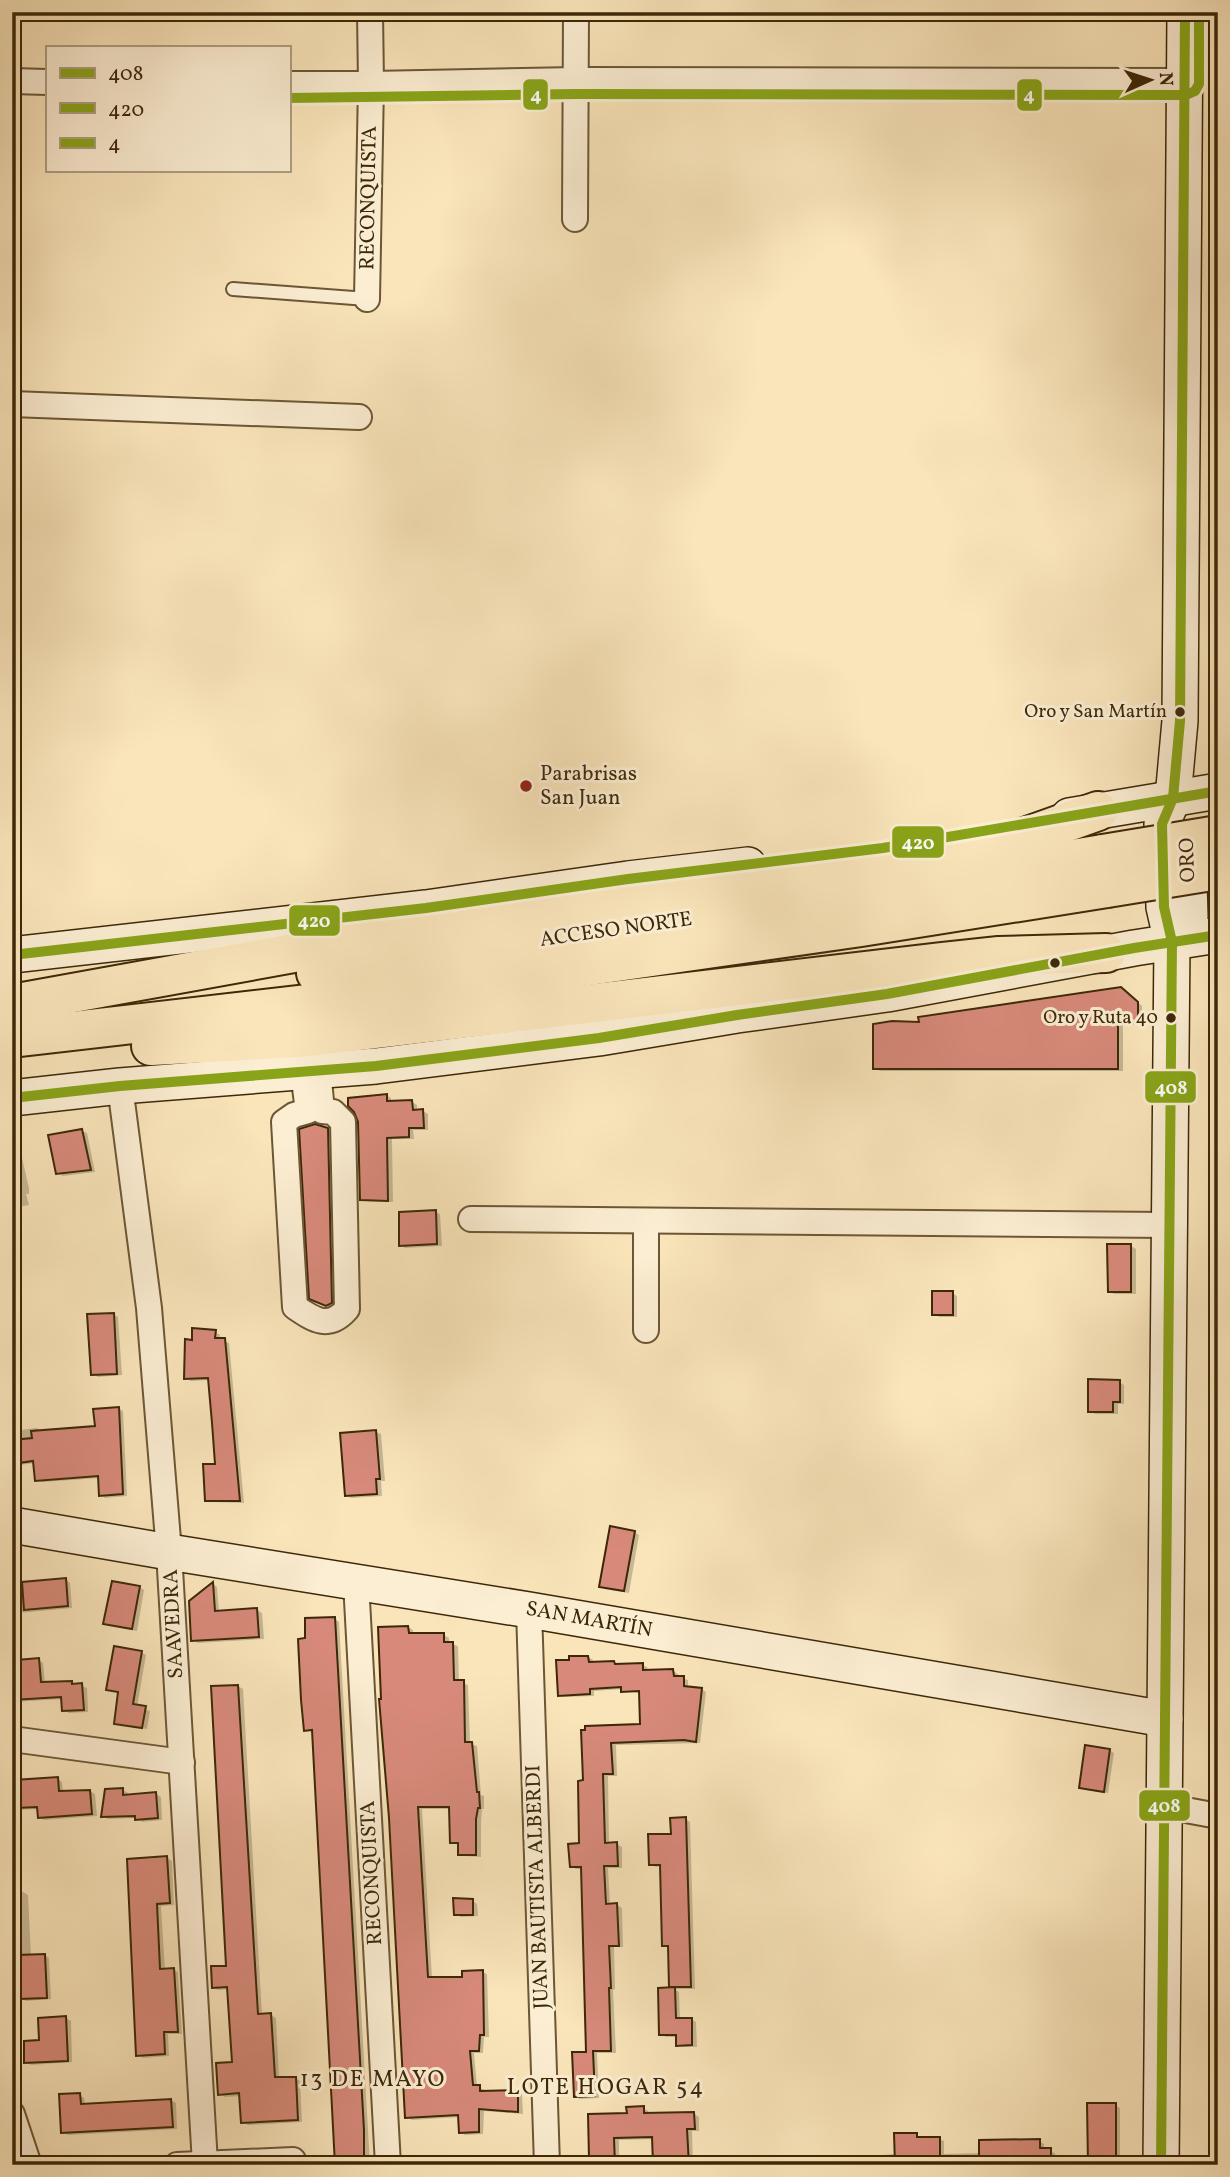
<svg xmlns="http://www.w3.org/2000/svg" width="1230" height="2177" viewBox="0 0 1230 2177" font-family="Vollkorn,serif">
<rect width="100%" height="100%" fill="#fae5bb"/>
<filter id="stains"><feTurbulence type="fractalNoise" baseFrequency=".00286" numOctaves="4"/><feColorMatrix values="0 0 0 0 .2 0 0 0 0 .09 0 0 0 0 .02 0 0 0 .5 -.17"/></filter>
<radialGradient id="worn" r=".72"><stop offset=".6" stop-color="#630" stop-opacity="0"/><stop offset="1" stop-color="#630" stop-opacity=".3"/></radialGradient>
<g fill="#0003">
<path d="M 1126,992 L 1142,1006 L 1142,1025 L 1123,1025 L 1123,1071 L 880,1071 L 875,1068 L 920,1024 Z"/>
<path d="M 386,1095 L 391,1098 L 391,1102 L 412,1102 L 417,1105 L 417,1111 L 423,1111 L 428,1114 L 428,1130 L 413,1130 L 414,1139 L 392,1139 L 393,1202 L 366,1201 L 361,1199 L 360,1121 L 356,1111 Z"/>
<path d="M 328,1130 L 336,1135 L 335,1310 L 320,1303 Z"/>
<path d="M 82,1131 L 87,1133 L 95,1172 L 63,1176 L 58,1173 Z"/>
<path d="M 12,1147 L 15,1149 L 16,1156 L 22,1158 L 29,1188 L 29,1194 L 26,1194 L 29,1205 L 12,1208 Z"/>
<path d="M 435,1212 L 440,1214 L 442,1246 L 405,1248 L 400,1245 Z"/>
<path d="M 1131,1246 L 1136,1249 L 1136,1294 L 1114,1294 L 1109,1291 Z"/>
<path d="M 952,1293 L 957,1296 L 957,1317 L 939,1317 L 934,1314 Z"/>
<path d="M 113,1314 L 118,1317 L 122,1375 L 98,1377 L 93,1374 Z"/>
<path d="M 215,1332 L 220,1335 L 220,1340 L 229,1343 L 244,1503 L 212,1502 L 207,1500 L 217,1465 L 210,1380 L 191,1381 L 186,1378 L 193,1341 Z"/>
<path d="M 1119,1382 L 1124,1385 L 1124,1404 L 1118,1404 L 1118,1414 L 1095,1414 L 1090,1411 Z"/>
<path d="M 119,1409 L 123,1411 L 127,1496 L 105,1498 L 101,1495 L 100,1478 L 42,1482 L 37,1479 L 35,1463 L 12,1466 L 12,1431 L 37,1428 L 42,1431 L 96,1427 Z"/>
<path d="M 376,1432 L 381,1434 L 385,1481 L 381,1481 L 382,1496 L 351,1498 L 346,1495 Z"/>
<path d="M 634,1532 L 639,1535 L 629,1593 L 605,1589 L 601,1586 Z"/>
<path d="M 66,1580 L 70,1583 L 72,1608 L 18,1613 L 19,1618 L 12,1619 L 12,1584 Z"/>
<path d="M 213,1584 L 217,1587 L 219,1612 L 257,1610 L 262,1613 L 264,1639 L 198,1643 L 193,1640 Z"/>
<path d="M 139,1587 L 144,1590 L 137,1631 L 110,1626 L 105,1623 Z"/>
<path d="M 335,1619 L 339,1622 L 370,2165 L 337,2165 L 313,1732 L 306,1729 L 307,1640 Z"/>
<path d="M 408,1627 L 413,1630 L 413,1635 L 444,1635 L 449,1638 L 449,1643 L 458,1646 L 459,1682 L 468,1685 L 470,1744 L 477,1746 L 481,1795 L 484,1796 L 484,1809 L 482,1809 L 481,1823 L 481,1857 L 464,1856 L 459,1854 L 459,1845 L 451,1842 L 451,1809 L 422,1809 L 432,1978 L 464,1978 L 482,1972 L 487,1974 L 489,2037 L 484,2037 L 483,2053 L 474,2053 L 477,2087 L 485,2090 L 484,2092 L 517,2091 L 522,2094 L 523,2114 L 484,2111 L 483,2134 L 465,2135 L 460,2132 L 460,2117 L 412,2120 L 407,2117 Z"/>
<path d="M 142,1653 L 146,1655 L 137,1707 L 150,1711 L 147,1729 L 121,1725 L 116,1723 L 120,1693 L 108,1689 Z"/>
<path d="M 588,1657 L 593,1660 L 593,1664 L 642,1665 L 647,1667 L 648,1671 L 673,1671 L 678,1674 L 678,1677 L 688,1680 L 688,1688 L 701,1689 L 706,1692 L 700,1743 L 616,1745 L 617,1776 L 608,1776 L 609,1844 L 617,1844 L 622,1847 L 622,1868 L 608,1868 L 610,1905 L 617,1905 L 622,1908 L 623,1947 L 614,1947 L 615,1989 L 613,1990 L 616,2053 L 597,2053 L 599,2098 L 580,2099 L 576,2096 L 588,2053 L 582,1869 L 576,1869 L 571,1866 L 581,1845 L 585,1782 L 583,1732 L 642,1726 L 640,1693 L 627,1693 L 647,1692 L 647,1689 L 625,1690 L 625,1692 L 623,1689 L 594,1691 L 594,1696 L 564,1697 L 559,1695 Z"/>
<path d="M 38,1660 L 43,1663 L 45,1684 L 72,1682 L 87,1688 L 88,1712 L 69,1713 L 64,1710 L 63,1699 L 12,1702 L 12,1673 L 19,1672 Z"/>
<path d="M 238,1686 L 243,1689 L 262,2015 L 271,2015 L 276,2018 L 279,2079 L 295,2078 L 300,2081 L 302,2122 L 248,2125 L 243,2122 L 241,2096 L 225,2097 L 220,2094 L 234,2064 L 229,1989 L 218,1990 L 213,1987 L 227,1967 Z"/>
<path d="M 1109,1750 L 1114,1753 L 1108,1793 L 1086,1790 L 1081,1787 Z"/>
<path d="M 58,1779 L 62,1782 L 63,1793 L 90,1791 L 95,1794 L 97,1816 L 44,1820 L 39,1817 L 39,1809 L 12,1810 L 12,1782 Z"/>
<path d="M 123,1790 L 128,1793 L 128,1796 L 156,1794 L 161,1797 L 162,1820 L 142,1822 L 137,1818 L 108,1819 L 103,1816 Z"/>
<path d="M 685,1819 L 690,1822 L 695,1989 L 674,1989 L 679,1992 L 680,2020 L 691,2019 L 696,2022 L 697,2047 L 683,2047 L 678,2045 L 678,2037 L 666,2037 L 661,2034 L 660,1989 L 676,1989 L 671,1986 L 669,1948 L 664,1945 L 662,1866 L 656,1867 L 651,1864 Z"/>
<path d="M 12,1856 L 15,1892 L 23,1892 L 28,1895 L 31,1956 L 44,1955 L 49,1958 L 51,1999 L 26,2001 L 21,1998 L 19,1957 L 12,1957 Z"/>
<path d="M 167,1858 L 172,1861 L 174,1905 L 161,1906 L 165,1970 L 173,1970 L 178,1972 L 182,2034 L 168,2034 L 169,2056 L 143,2058 L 138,2055 L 129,1860 Z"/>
<path d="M 473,1901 L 477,1904 L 478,1916 L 461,1917 L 456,1914 Z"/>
<path d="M 66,2018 L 71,2021 L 72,2062 L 31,2065 L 26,2062 L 41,2042 Z"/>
<path d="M 79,2095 L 84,2098 L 85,2106 L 171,2100 L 176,2103 L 177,2129 L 68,2135 L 63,2132 Z"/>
<path d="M 1115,2105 L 1120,2108 L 1120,2165 L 1089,2165 Z"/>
<path d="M 643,2108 L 648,2111 L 648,2115 L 694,2114 L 699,2117 L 699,2131 L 692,2131 L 693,2165 L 655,2165 L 654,2139 L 619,2140 L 619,2162 L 621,2165 L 592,2165 L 590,2143 L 628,2115 Z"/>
<path d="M 917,2135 L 921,2138 L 939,2139 L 944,2141 L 944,2154 L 981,2153 L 1039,2141 L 1044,2144 L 1044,2150 L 1055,2153 L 1056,2165 L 882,2165 L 882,2155 L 896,2154 Z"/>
<path d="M 413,2159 L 464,2165 L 414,2165 Z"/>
</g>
<g fill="#d88a7a" stroke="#3c2808" stroke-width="2">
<path d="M 1121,987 L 1138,1002 L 1138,1023 L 1118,1023 L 1118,1069 L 873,1069 L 873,1024 L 892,1021 L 919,1022 L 918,1017 Z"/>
<path d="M 387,1094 L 387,1101 L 412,1100 L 413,1110 L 423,1109 L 424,1128 L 409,1128 L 409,1137 L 387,1138 L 388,1201 L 360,1200 L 358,1122 L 354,1112 L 348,1106 L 348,1098 Z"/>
<path d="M 315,1124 L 328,1128 L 332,1303 L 326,1306 L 309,1299 L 299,1129 Z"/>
<path d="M 82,1129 L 91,1170 L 56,1174 L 48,1135 Z"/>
<path d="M 436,1210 L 437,1244 L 399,1246 L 399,1212 Z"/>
<path d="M 1107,1244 L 1131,1244 L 1131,1292 L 1108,1292 Z"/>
<rect x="932" y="1291" width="21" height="24"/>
<path d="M 114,1313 L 117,1374 L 91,1375 L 87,1314 Z"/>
<path d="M 192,1328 L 216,1330 L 215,1338 L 225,1338 L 240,1501 L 205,1501 L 203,1464 L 215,1464 L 212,1423 L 208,1378 L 184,1379 L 185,1339 L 192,1340 Z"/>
<path d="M 1088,1379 L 1120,1380 L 1120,1402 L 1113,1402 L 1113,1412 L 1088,1412 Z"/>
<path d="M 119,1407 L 123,1494 L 99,1496 L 98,1476 L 35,1481 L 33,1461 L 12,1464 L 12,1440 L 32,1438 L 31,1431 L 95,1426 L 93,1409 Z"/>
<path d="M 376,1430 L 380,1479 L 376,1479 L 377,1494 L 345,1496 L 340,1433 Z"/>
<path d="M 610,1526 L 635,1531 L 624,1591 L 599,1587 Z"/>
<path d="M 66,1578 L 68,1606 L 24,1610 L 22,1582 Z"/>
<path d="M 112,1581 L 140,1586 L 132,1629 L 103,1624 Z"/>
<path d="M 213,1582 L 215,1611 L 257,1608 L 259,1637 L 191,1641 L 189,1601 Z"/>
<path d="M 335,1617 L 364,2130 L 364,2165 L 335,2165 L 312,1730 L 304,1731 L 301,1700 L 298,1639 L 305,1638 L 305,1618 Z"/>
<path d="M 408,1626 L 409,1633 L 444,1633 L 444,1642 L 453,1642 L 454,1680 L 464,1680 L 465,1742 L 472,1742 L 477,1792 L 479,1792 L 480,1808 L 478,1808 L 476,1819 L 476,1855 L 458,1855 L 458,1843 L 450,1843 L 449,1807 L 418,1807 L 428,1977 L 462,1977 L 462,1971 L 483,1970 L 484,2035 L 480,2035 L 479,2051 L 470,2051 L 473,2085 L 480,2085 L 480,2091 L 518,2090 L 518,2112 L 479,2109 L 479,2132 L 459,2133 L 458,2115 L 405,2118 L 389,1818 L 379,1699 L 381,1699 L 378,1627 Z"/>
<path d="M 114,1646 L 142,1651 L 133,1704 L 146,1706 L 142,1728 L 114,1724 L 118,1692 L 106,1690 Z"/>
<path d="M 569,1656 L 588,1656 L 589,1662 L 614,1661 L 615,1664 L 643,1663 L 643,1670 L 673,1669 L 674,1676 L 684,1676 L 684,1686 L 702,1688 L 696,1742 L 684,1740 L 611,1743 L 613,1774 L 603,1774 L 605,1843 L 617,1842 L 618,1866 L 604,1866 L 606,1904 L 617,1903 L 619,1946 L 609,1946 L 611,1988 L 609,1988 L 611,2051 L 593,2051 L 595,2096 L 574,2097 L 572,2052 L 586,2052 L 581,1867 L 570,1867 L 568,1844 L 579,1843 L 578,1781 L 583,1780 L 581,1730 L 585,1730 L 585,1726 L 640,1724 L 639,1691 L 621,1692 L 621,1687 L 590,1689 L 590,1694 L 558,1696 L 556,1660 L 569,1660 Z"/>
<path d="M 39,1658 L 41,1682 L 72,1681 L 72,1684 L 82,1683 L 84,1710 L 62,1711 L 61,1697 L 12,1700 L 12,1673 L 18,1673 L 17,1660 Z"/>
<path d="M 238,1685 L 258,2014 L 271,2013 L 275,2077 L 296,2077 L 298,2120 L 241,2123 L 239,2093 L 218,2095 L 216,2063 L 232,2062 L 227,1987 L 212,1988 L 211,1966 L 226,1966 L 211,1686 Z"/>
<path d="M 1085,1745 L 1110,1749 L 1104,1792 L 1079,1788 Z"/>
<path d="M 58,1777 L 59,1791 L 90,1790 L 92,1814 L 38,1818 L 37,1807 L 16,1808 L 14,1780 Z"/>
<path d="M 123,1788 L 123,1795 L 156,1792 L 158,1818 L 135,1820 L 135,1816 L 101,1817 L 105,1789 Z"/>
<path d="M 686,1817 L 691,1987 L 669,1987 L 668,1946 L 662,1946 L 660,1865 L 649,1865 L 648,1834 L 671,1834 L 670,1818 Z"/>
<path d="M 167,1856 L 170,1903 L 157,1904 L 160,1969 L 174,1968 L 178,2032 L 164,2032 L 165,2054 L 136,2056 L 127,1859 Z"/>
<path d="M 453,1898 L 473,1899 L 473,1915 L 454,1915 Z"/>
<path d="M 45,1954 L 47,1998 L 19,1999 L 17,1955 Z"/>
<path d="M 675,1987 L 676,2018 L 692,2018 L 692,2045 L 676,2046 L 676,2035 L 659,2035 L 658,1988 Z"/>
<path d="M 66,2016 L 68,2061 L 24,2063 L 24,2041 L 39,2040 L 38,2018 Z"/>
<path d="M 80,2093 L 81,2104 L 171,2099 L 173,2127 L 61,2133 L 59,2094 Z"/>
<path d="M 1087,2103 L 1116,2103 L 1116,2165 L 1088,2165 Z"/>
<path d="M 644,2106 L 644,2113 L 694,2112 L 695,2129 L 687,2129 L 689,2165 L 653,2164 L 652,2137 L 614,2138 L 615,2165 L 594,2165 L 593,2157 L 589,2158 L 588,2114 L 627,2113 L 626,2107 Z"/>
<path d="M 894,2133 L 917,2133 L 917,2137 L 940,2137 L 940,2165 L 895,2165 Z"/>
<path d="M 1040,2139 L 1040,2148 L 1051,2148 L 1051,2165 L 979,2165 L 979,2140 Z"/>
</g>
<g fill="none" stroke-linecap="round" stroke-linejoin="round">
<defs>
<path id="lane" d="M 233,289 L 367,299"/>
<g id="street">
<path d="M 12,81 L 47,82"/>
<path d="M 289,84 L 371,84 L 577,80 L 1185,81"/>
<path d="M 575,219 L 576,12"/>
<path d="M 367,299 L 371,84 L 370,12"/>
<path d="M 12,404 L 359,417"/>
<path d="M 303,1072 L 308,1111 L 294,1115 L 284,1122 L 295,1307 C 314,1320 329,1330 347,1309 L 343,1122 L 333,1112 L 322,1111 L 318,1070"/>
<path d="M 120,1086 L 149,1308 L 169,1552 L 205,2164"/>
<path d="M 471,1219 L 1170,1225"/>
<path d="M 646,1330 L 646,1221"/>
<path d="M 356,1582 L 388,2165"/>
<path d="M 529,1610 L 547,2165"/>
<path d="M 12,1739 L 182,1762"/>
<path d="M 1164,1806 L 1218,1816"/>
<path d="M 12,2114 L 29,2165"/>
<path d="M 177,2165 L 293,2160"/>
</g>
<g id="secondary">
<path d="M 1069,816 L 1218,791"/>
<path d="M 1172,942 L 1190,917 L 1188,846"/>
<path d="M 12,955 L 426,908 L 628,879 L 748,865"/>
<path d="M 12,1098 L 120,1086 L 376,1066 L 599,1038 L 737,1015 L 887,994 L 1134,948 L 1218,935"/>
<path d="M 12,1525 L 169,1552 L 529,1610 L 1165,1719"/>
<path d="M 1161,2165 L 1172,942 L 1164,907 L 1162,824 L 1173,798 L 1180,721 L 1185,12"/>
</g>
<g id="highway">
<path d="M 316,973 L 857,895 L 1103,854"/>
<path d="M 12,1004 L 476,920 L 690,892 L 993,846 L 1025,837 L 1098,811"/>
<path d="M 12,1038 L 393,994 L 861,927 L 1107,888"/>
<path d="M 151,1046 L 300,1038 L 941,962 L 999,956 L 1106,953"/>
</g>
</defs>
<use href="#lane" stroke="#6c5735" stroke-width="16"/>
<use href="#street" stroke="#6c5735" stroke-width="28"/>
<use href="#secondary" stroke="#3c2808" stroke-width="38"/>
<use href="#highway" stroke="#3c2808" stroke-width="42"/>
<use href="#lane" stroke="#fceed3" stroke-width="12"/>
<use href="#street" stroke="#fceed3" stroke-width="24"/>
<use href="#secondary" stroke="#fceed3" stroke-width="35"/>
<use href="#highway" stroke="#fae5bb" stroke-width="38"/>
<defs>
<g id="highway-bridge">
<path d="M 1103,854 L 1218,835"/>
<path d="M 1107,888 L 1218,870"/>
</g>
</defs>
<use href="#highway-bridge" stroke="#3c2808" stroke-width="42" stroke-linecap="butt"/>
<use href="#highway-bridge" stroke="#fae5bb" stroke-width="38"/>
<defs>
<path id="bus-1" d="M 1161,2165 L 1172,942 L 1164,907 L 1162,824 L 1173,798 L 1180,721 L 1185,12"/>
<g id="bus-2">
<path d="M 12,955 L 426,908 L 628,879 L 883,848 L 1218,791"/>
<path d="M 12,1098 L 120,1086 L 376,1066 L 599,1038 L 737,1015 L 887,994 L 1134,948 L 1218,935"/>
</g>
<path id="bus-3" d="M 289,98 L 577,94 L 1186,95 L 1195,91 L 1199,84 L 1199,12"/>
</defs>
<use href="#bus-1" stroke="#fceed3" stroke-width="16"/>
<use href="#bus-2" stroke="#fceed3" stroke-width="16"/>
<use href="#bus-3" stroke="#fceed3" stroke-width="16"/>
<use href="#bus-1" stroke="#89a418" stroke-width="10"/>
<use href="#bus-2" stroke="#89a418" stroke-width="10"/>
<use href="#bus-3" stroke="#89a418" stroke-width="10"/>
</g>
<g fill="#3c2808" stroke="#fceed3" stroke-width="2.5">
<circle cx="1180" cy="712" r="6"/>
<circle cx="1055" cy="963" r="6"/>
<circle cx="1171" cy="1018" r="6"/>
</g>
<circle fill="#8f2418" stroke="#fceed3" stroke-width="2.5" cx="526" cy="786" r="7"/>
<g text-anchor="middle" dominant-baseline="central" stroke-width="6" stroke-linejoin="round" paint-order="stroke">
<g font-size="19" fill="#3c2808" stroke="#fceed3" text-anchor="end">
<text x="1167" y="712">Oro y San Martín</text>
<text x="1158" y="1018">Oro y Ruta 40</text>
</g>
<g font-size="21" fill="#3c2808" stroke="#fceed3">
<text transform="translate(369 198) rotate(-89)">RECONQUISTA</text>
<text transform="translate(1188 860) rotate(-92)">ORO</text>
<text transform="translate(616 930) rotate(-8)">ACCESO NORTE</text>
<text transform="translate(589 1620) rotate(10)">SAN MARTÍN</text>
<text transform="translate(174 1624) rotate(-93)">SAAVEDRA</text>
<text transform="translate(372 1873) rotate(-93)">RECONQUISTA</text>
<text transform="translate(538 1887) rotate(-92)">JUAN BAUTISTA ALBERDI</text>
</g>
<g font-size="21" fill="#3c2808" stroke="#fceed3" text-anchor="start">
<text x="540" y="774">Parabrisas<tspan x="540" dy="24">San Juan</tspan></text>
</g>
<g font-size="23" letter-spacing="2" fill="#3c2808" stroke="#fceed3">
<text x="373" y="2080">13 DE MAYO</text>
<text x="606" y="2088">LOTE HOGAR 54</text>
</g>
</g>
<g stroke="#fceed3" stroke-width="2.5">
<rect x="522" y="78" width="27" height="33" rx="7" fill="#89a418"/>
<rect x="1016" y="78" width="27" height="34" rx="7" fill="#89a418"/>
<rect x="891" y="825" width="54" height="34" rx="7" fill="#89a418"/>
<rect x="288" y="904" width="53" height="33" rx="7" fill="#89a418"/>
<rect x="1144" y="1070" width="53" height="34" rx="7" fill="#89a418"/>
<rect x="1138" y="1789" width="53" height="33" rx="7" fill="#89a418"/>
</g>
<g font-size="19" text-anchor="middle" font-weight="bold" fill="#fff">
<text x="536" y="101">4</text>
<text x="1029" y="101">4</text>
<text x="918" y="849">420</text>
<text x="314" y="927">420</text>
<text x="1171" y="1094">408</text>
<text x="1164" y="1812">408</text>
</g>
<rect width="1230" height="2177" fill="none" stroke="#fae5bb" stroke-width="42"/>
<rect x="14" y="14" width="1202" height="2149" fill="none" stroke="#3c2808" stroke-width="3.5"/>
<rect x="21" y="21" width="1188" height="2135" fill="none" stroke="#3c2808" stroke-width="2"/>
<rect x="46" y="46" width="245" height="126" fill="#fceed3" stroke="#af9f82" stroke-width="2"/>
<rect x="60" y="68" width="35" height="10" fill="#89a418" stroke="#af9f82" stroke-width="2"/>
<text x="108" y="80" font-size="21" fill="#3c2808">408</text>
<rect x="60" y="103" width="35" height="10" fill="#89a418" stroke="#af9f82" stroke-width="2"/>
<text x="108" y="116" font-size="21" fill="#3c2808">420</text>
<rect x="60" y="138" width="35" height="10" fill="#89a418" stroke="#af9f82" stroke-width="2"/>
<text x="108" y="150" font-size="21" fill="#3c2808">4</text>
<g transform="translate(1150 80) rotate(87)" stroke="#fceed3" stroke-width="5" paint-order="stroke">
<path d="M0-5L12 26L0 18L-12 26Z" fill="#3c2808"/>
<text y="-10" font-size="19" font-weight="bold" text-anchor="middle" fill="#3c2808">N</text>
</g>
<rect width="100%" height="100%" filter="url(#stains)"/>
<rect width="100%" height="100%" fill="url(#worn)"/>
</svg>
